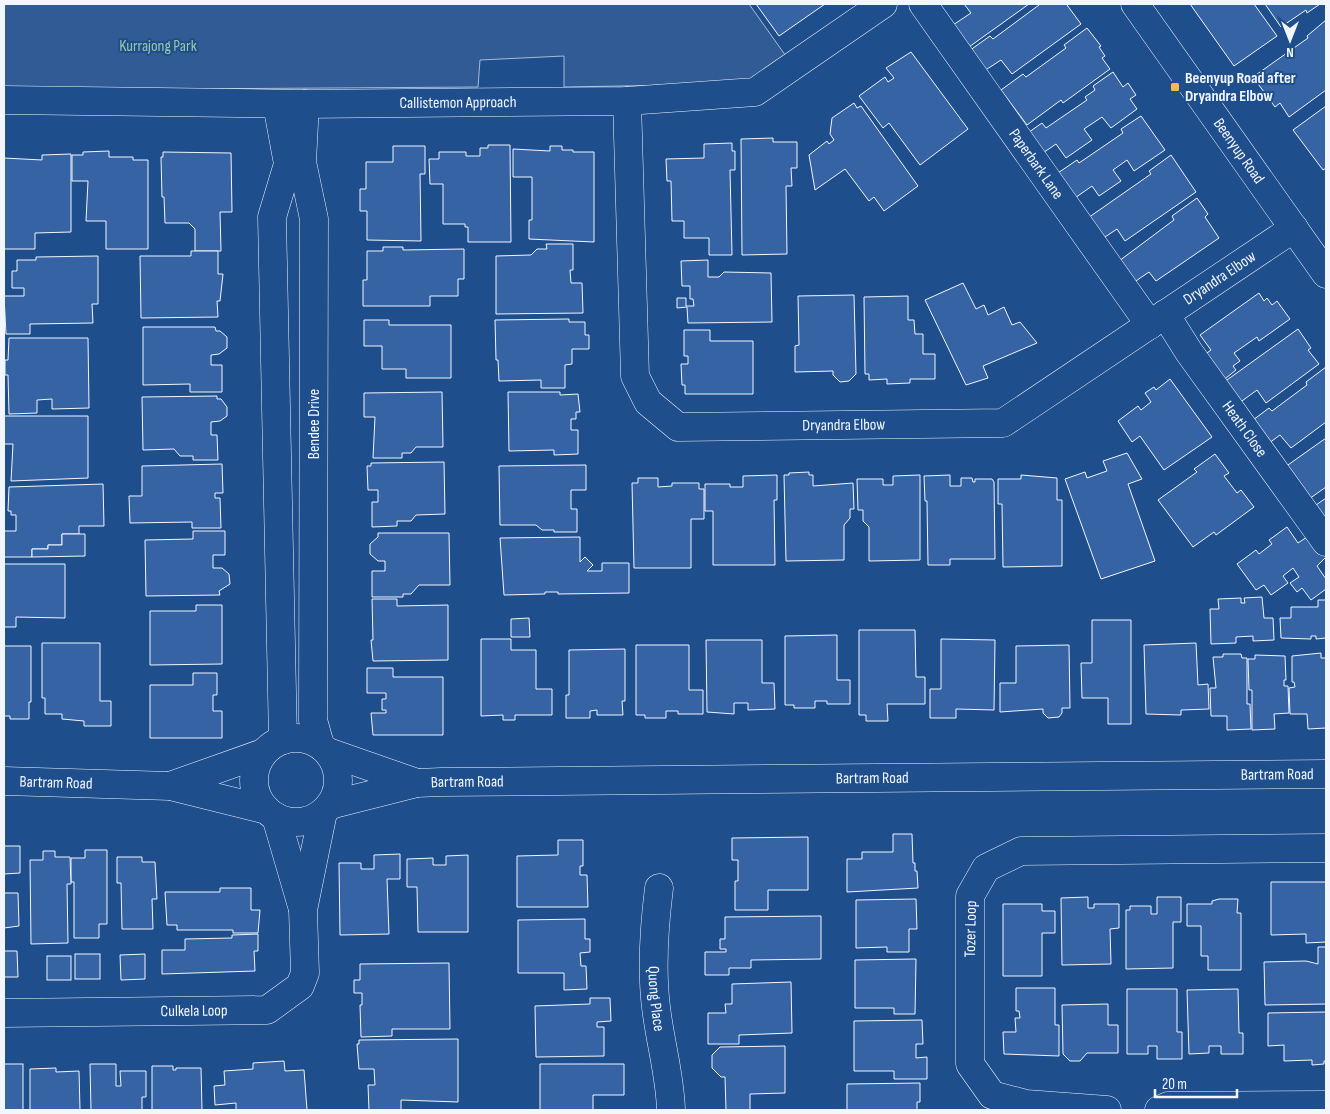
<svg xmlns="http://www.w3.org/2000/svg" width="1330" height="1114" viewBox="0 0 1330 1114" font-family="'Sofia Sans Condensed',sans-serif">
<rect width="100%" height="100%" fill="#1f4e8c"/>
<path fill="#305b95" stroke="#a8bbd7" d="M 4,4 L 749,4 L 788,59 L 757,78 L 732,84 L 564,87 L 564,56 L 480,60 L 478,87 L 31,90 L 4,87 Z"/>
<g fill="#3563a3" stroke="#f2f6ff">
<path d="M 756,4 L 825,4 L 779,36 Z"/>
<path d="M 964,4 L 1029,4 L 969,47 L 953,25 L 971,13 Z"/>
<path d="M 1038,4 L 1069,4 L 1067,5 L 1081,24 L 1012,74 L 1001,60 L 984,71 L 969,51 L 990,36 L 993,39 L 1039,5 Z"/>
<path d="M 1190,4 L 1254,4 L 1277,36 L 1234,66 Z"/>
<path d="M 1265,4 L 1320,4 L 1307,13 L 1306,10 L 1281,27 Z"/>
<path d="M 1326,20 L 1326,90 L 1289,117 L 1280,103 L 1275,107 L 1253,77 L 1308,38 L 1307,36 Z"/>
<path d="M 1087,28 L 1101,46 L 1099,47 L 1105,56 L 1102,58 L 1110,69 L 1063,103 L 1061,100 L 1027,125 L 1001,90 L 1023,74 L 1026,77 L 1066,48 L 1064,45 Z"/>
<path d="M 911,52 L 968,129 L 920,165 L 889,123 L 883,128 L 859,96 L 885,77 L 888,82 L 894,78 L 886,68 Z"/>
<path d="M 1113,72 L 1123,87 L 1128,83 L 1136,95 L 1130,99 L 1137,109 L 1111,128 L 1102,117 L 1084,129 L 1092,140 L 1066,158 L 1056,144 L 1037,157 L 1022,137 L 1042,123 L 1046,128 L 1087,100 L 1085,97 L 1095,90 L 1093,86 Z"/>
<path d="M 854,103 L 857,108 L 861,106 L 918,186 L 884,211 L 874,197 L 869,201 L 845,169 L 815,190 L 809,155 L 827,141 L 829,144 L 834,140 L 830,134 L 832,118 Z"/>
<path d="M 1326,106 L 1326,168 L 1323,170 L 1293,130 Z"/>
<path d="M 1141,116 L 1165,150 L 1134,171 L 1127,160 L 1113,170 L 1121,181 L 1099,196 L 1092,186 L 1072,200 L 1055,175 L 1077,160 L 1079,163 L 1123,133 L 1121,129 Z"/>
<path d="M 773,138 L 773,142 L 797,142 L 797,168 L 791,168 L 792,186 L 786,186 L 787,254 L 742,255 L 741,139 Z"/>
<path d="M 732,143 L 732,151 L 735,151 L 735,170 L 730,170 L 732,255 L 709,255 L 709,238 L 684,238 L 684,221 L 672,221 L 671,181 L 667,181 L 666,159 L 704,158 L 704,144 Z"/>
<path d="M 488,145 L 510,145 L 511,242 L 468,242 L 468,227 L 465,227 L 465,224 L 443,224 L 443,184 L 430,184 L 429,159 L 439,159 L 439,152 L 466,152 L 466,156 L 480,156 L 480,148 L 488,148 Z"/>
<path d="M 393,146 L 425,146 L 425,174 L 420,174 L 421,241 L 367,240 L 367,211 L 360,211 L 360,189 L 366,189 L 366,162 L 393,162 Z"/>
<path d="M 550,146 L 562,146 L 562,150 L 573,150 L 573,152 L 594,152 L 594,242 L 529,239 L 529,220 L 532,220 L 532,177 L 513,177 L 513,149 L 550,151 Z"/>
<path d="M 109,151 L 109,157 L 133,157 L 133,160 L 148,160 L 148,249 L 106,249 L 106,221 L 86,221 L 88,181 L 72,181 L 72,155 L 83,155 L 83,152 Z"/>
<path d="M 163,152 L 231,153 L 232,212 L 220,212 L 221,251 L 195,251 L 195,229 L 189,223 L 165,223 L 164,197 L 162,197 L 161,157 L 163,157 Z"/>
<path d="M 71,154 L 71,232 L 35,233 L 35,249 L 4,249 L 4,158 L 42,160 L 42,155 Z"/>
<path d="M 1171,155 L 1196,192 L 1125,241 L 1117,229 L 1099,241 L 1085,220 L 1151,174 L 1149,171 Z"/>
<path d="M 1197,198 L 1208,214 L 1205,217 L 1219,238 L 1156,281 L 1149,272 L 1130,285 L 1115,264 L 1174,220 L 1172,216 Z"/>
<path d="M 546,244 L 573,244 L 573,270 L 570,270 L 571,283 L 582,283 L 583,313 L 496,314 L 496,256 L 531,255 L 537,249 L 547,249 Z"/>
<path d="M 383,247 L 403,247 L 403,250 L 464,249 L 464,279 L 458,279 L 458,296 L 430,296 L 430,306 L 363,306 L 363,280 L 367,280 L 367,251 L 383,251 Z"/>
<path d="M 191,251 L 218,251 L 218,274 L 223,274 L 220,301 L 217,301 L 218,317 L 141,318 L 140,256 L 191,256 Z"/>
<path d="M 98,256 L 98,304 L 92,304 L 93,323 L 30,324 L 30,334 L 6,334 L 4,296 L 24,296 L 24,288 L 12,288 L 12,271 L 17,271 L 17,260 L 36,260 L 36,257 Z"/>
<path d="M 708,260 L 708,277 L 719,277 L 724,272 L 771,273 L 772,322 L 688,323 L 687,307 L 677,308 L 677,298 L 686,298 L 686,306 L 694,306 L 693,299 L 690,299 L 690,286 L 682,286 L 681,261 Z"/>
<path d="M 963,283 L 976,309 L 984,305 L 988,315 L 1004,307 L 1012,325 L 1020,322 L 1037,343 L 983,366 L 988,378 L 966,385 L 925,300 Z"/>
<path d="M 1259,293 L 1264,301 L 1267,298 L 1272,305 L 1277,301 L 1290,319 L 1259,341 L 1257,337 L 1234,353 L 1240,361 L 1233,366 L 1236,370 L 1221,382 L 1203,356 L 1211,350 L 1200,335 Z"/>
<path d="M 854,295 L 856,374 L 849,381 L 840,382 L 833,375 L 833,371 L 795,372 L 795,346 L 799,345 L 798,296 Z"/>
<path d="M 908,296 L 908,320 L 914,320 L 915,334 L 923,334 L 923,354 L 935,354 L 935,379 L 910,379 L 910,383 L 887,384 L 887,379 L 869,380 L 869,374 L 865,374 L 864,297 Z"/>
<path d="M 569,319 L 569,322 L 585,322 L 585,335 L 589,335 L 589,349 L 572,349 L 572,364 L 565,365 L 565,388 L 541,388 L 541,380 L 499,381 L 498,360 L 496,360 L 495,320 Z"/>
<path d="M 364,320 L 389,320 L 389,325 L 451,325 L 451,378 L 406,378 L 406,369 L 382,369 L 382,346 L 364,346 Z"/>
<path d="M 143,327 L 215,327 L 216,331 L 220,331 L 227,337 L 227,348 L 219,354 L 211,355 L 211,365 L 222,365 L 222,392 L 190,392 L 190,384 L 143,385 Z"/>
<path d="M 1298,329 L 1311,348 L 1308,350 L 1319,364 L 1266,403 L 1257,390 L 1235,406 L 1220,385 Z"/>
<path d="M 684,330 L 710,330 L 710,341 L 753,341 L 753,394 L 685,394 L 685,385 L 682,385 L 681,364 L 688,364 L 688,356 L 684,356 Z"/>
<path d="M 9,338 L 88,338 L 89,408 L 52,409 L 52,399 L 37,400 L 37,413 L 9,414 L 8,375 L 5,375 L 5,360 L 8,360 Z"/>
<path d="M 1326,367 L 1326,422 L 1291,448 L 1280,435 L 1261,449 L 1245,426 L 1269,408 L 1272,411 L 1307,385 L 1306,382 Z"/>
<path d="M 1170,379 L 1212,437 L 1164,470 L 1140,436 L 1132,442 L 1118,421 L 1138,406 L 1141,410 L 1151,402 L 1145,393 L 1154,387 L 1156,390 Z"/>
<path d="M 442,392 L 443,447 L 416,447 L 411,453 L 402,453 L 402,458 L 373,458 L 375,417 L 364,417 L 364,393 Z"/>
<path d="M 508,392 L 560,392 L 560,395 L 578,394 L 580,412 L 576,412 L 576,419 L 571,419 L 571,430 L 578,430 L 578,454 L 554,455 L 554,450 L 509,451 Z"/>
<path d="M 217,396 L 217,399 L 221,399 L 227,407 L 227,416 L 220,421 L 211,422 L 211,435 L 217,435 L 218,460 L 193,460 L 193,456 L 180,456 L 174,449 L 143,450 L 142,397 Z"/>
<path d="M 4,416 L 88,416 L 88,478 L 11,481 L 13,444 L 4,444 Z"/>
<path d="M 1326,438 L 1326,487 L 1309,499 L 1278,472 Z"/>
<path d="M 1127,453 L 1142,479 L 1128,484 L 1155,561 L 1101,579 L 1065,479 L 1085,472 L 1087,478 L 1107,471 L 1103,461 Z"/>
<path d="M 1215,454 L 1229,473 L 1224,476 L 1237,493 L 1241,490 L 1254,507 L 1216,535 L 1214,532 L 1193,547 L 1158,500 L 1197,472 L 1194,469 Z"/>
<path d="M 444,462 L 445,514 L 416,515 L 411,521 L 397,521 L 397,526 L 372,527 L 372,502 L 378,502 L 378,490 L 368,490 L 367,466 L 371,466 L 371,463 Z"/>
<path d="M 222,464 L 223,493 L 215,493 L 215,498 L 220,498 L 221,528 L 192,528 L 192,522 L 130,523 L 129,496 L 142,496 L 142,466 Z"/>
<path d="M 586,465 L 586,490 L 571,490 L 571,509 L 577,509 L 577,532 L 554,532 L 554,530 L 542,530 L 536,525 L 500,525 L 499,466 Z"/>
<path d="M 809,472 L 809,475 L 813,475 L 813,486 L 853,483 L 854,509 L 850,509 L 850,518 L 844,525 L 844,560 L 786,561 L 784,475 L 789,475 L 789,473 Z"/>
<path d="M 777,475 L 777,500 L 774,500 L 775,565 L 713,565 L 713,511 L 705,511 L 705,484 L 730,484 L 730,487 L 743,487 L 743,476 Z"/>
<path d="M 920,475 L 920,560 L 869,561 L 869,527 L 863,521 L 863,510 L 858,510 L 857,479 L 883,479 L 883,485 L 893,485 L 893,476 Z"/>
<path d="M 950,475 L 950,486 L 961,486 L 961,478 L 972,478 L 973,482 L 975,482 L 975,479 L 992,479 L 994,482 L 995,559 L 950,559 L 950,565 L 928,565 L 927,501 L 925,501 L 924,476 Z"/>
<path d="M 1021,475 L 1057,478 L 1057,500 L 1062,500 L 1062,566 L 1003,567 L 1002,504 L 998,504 L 998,479 L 1021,479 Z"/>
<path d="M 638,478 L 658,478 L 658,487 L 672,486 L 672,483 L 699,483 L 699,489 L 704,489 L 704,519 L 691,519 L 691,568 L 634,568 L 632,483 L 638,483 Z"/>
<path d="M 103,484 L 104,526 L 79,526 L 79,534 L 62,534 L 62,545 L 48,545 L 48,549 L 32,549 L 32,557 L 4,557 L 4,531 L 16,531 L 16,515 L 11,515 L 11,511 L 8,511 L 9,487 Z"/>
<path d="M 1326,498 L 1326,520 L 1316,505 Z"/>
<path d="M 1287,527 L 1298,543 L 1310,535 L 1326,557 L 1317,566 L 1326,579 L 1326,589 L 1311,600 L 1302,588 L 1297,592 L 1290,583 L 1299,577 L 1293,568 L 1283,576 L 1288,583 L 1271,595 L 1264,585 L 1256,590 L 1237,564 L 1256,550 L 1259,554 L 1272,544 L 1269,540 Z"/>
<path d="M 193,531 L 225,531 L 225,555 L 213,555 L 213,568 L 222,568 L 229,574 L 230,584 L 219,591 L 220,595 L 146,596 L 145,540 L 193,539 Z"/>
<path d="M 378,533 L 449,533 L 450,585 L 419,585 L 411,594 L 403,594 L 403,597 L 372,597 L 372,571 L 385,571 L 385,561 L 378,561 L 370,554 L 370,544 L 378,537 Z"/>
<path d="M 62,534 L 85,534 L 85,556 L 32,557 L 32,549 L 48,549 L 48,545 L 62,545 Z"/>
<path d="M 580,537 L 580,562 L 585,557 L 593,565 L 587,571 L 602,571 L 602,563 L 629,563 L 629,593 L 558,594 L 558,592 L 545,592 L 545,594 L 504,595 L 500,538 Z"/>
<path d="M 4,564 L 65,564 L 65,618 L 16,617 L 16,627 L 4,627 Z"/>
<path d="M 1262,597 L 1264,618 L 1273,618 L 1274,640 L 1253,641 L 1253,636 L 1236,637 L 1236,643 L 1211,644 L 1210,609 L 1219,609 L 1218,599 L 1241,598 L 1241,603 L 1245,603 L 1244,598 Z"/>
<path d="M 372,599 L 397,599 L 397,606 L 448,605 L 448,660 L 373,661 L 371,640 L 373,640 Z"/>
<path d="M 1318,600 L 1326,600 L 1326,638 L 1316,639 L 1316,636 L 1311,636 L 1311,639 L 1281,638 L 1280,618 L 1291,618 L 1291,607 L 1318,607 Z"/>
<path d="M 196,605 L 222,605 L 222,664 L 150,665 L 150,611 L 196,611 Z"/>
<path d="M 529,618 L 530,637 L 511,637 L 511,619 Z"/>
<path d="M 1092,620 L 1131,620 L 1131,724 L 1108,724 L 1108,698 L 1082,698 L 1081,663 L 1092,663 Z"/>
<path d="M 859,630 L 915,630 L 916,677 L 925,677 L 925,704 L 887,704 L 888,721 L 866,721 L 866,715 L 859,715 Z"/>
<path d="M 837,635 L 837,680 L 850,680 L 850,704 L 827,704 L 827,701 L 815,701 L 815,708 L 794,708 L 794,705 L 785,705 L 785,636 Z"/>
<path d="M 481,639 L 511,639 L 511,650 L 536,650 L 536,689 L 552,689 L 552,715 L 515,715 L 515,720 L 503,720 L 503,715 L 481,716 Z"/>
<path d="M 941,639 L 995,640 L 994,710 L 956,709 L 956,718 L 930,718 L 930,689 L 941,689 Z"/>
<path d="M 706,640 L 762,640 L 762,683 L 774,683 L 775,709 L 748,710 L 748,703 L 734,703 L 734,714 L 707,712 Z"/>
<path d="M 42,643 L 100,643 L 100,701 L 111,701 L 111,726 L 84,726 L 84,721 L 62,719 L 62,714 L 45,714 L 45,698 L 42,698 Z"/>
<path d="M 1196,643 L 1198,685 L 1208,684 L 1209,709 L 1181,710 L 1181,715 L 1146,714 L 1144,645 Z"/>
<path d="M 636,645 L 689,645 L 689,690 L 703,690 L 703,714 L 678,714 L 678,711 L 666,711 L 666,718 L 645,718 L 645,715 L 636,715 Z"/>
<path d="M 1069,645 L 1070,708 L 1062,708 L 1062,713 L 1059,717 L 1048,718 L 1043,713 L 1043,709 L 1000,712 L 1000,683 L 1016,683 L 1016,646 Z"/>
<path d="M 4,646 L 31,646 L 31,702 L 29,702 L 29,719 L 10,719 L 10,716 L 4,716 Z"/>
<path d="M 625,649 L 625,701 L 622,701 L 623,715 L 597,715 L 597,710 L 590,711 L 590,718 L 566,718 L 566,695 L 569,695 L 569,650 Z"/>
<path d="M 1321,653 L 1321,658 L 1326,658 L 1326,728 L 1308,729 L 1307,714 L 1290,714 L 1289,688 L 1295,687 L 1294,682 L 1292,682 L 1292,656 Z"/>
<path d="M 1223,654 L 1241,654 L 1242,658 L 1247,658 L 1247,704 L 1250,704 L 1251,729 L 1227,730 L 1227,716 L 1211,716 L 1210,688 L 1216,688 L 1213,657 L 1223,657 Z"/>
<path d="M 1255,655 L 1285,656 L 1286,680 L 1284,680 L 1284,686 L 1288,686 L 1289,713 L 1274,714 L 1275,729 L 1252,730 L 1252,690 L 1249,690 L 1248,659 L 1255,659 Z"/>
<path d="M 367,668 L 393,668 L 393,677 L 443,677 L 443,735 L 373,735 L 371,713 L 386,713 L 386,710 L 382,710 L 382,699 L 386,699 L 386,693 L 367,693 Z"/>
<path d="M 193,673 L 217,673 L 217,695 L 213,695 L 213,711 L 222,711 L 222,738 L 150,738 L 150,685 L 193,685 Z"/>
<path d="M 893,834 L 912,834 L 913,863 L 915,863 L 915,871 L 917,871 L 918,888 L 847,892 L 847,859 L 862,859 L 862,852 L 893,852 Z"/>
<path d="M 808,837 L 808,890 L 768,890 L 768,910 L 735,910 L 735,881 L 738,881 L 738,860 L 732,860 L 732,838 Z"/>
<path d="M 558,840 L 583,840 L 583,866 L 580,866 L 580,875 L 587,875 L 588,907 L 517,907 L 517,856 L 558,855 Z"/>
<path d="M 4,846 L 20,846 L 20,873 L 4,874 Z"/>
<path d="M 85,850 L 107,850 L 107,924 L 99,924 L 99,938 L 74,938 L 74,882 L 71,882 L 71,858 L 85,858 Z"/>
<path d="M 43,851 L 55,851 L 55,857 L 70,857 L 71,884 L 67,884 L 68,943 L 31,944 L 30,860 L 43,860 Z"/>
<path d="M 400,854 L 400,879 L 387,879 L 389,934 L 340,935 L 339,863 L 361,863 L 361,869 L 374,869 L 374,855 Z"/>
<path d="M 468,855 L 468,932 L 418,932 L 417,887 L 407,887 L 407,859 L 433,858 L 433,865 L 446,865 L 446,856 Z"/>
<path d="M 117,857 L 142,857 L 142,862 L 155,862 L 157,899 L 152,899 L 153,929 L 122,929 L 121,883 L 117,883 Z"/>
<path d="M 1271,882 L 1326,882 L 1326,942 L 1306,943 L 1306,934 L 1271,935 Z"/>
<path d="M 220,888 L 251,888 L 251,910 L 260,910 L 258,933 L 233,933 L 233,930 L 177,930 L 177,925 L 167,925 L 165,892 L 220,892 Z"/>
<path d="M 4,893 L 18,893 L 19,926 L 4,928 Z"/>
<path d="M 1088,897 L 1088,908 L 1094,908 L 1094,904 L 1119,904 L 1119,928 L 1110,929 L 1111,964 L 1062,965 L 1061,898 Z"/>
<path d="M 1157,897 L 1181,897 L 1181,922 L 1173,922 L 1173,968 L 1126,969 L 1126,910 L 1130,910 L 1130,906 L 1151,906 L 1151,914 L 1157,914 Z"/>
<path d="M 916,899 L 917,929 L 909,929 L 909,952 L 887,952 L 887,947 L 856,948 L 856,900 Z"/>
<path d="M 1219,899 L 1238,899 L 1237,913 L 1241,913 L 1241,970 L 1208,970 L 1208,956 L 1201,956 L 1201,926 L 1187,926 L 1187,904 L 1212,904 L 1212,901 Z"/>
<path d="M 1003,904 L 1042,904 L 1042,911 L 1055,911 L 1055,933 L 1042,933 L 1042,976 L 1003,976 Z"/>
<path d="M 821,916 L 821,959 L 751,960 L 751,968 L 729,968 L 729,975 L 705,975 L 705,952 L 726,952 L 726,949 L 720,949 L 720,939 L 725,939 L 725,917 Z"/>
<path d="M 585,919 L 585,939 L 590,939 L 590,952 L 580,953 L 581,966 L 586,966 L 587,989 L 564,990 L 564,973 L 518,973 L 518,920 Z"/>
<path d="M 258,934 L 258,951 L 254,951 L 255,971 L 162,974 L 162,950 L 185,950 L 185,939 L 232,938 L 232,935 Z"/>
<path d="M 1318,947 L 1326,947 L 1326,1004 L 1265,1005 L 1264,962 L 1306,961 L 1318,964 Z"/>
<path d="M 4,951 L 17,951 L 18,977 L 4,977 Z"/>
<rect x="75" y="954" width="25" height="25"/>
<path d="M 145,954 L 145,979 L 121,980 L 120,955 Z"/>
<rect x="47" y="956" width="24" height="24"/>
<path d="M 916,959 L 915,1014 L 894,1014 L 894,1008 L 855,1008 L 855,960 Z"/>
<path d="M 449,963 L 450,1029 L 392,1029 L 392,1036 L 361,1037 L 360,1005 L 362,1005 L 362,993 L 354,993 L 354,980 L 360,980 L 360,964 Z"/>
<path d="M 791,982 L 792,1033 L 739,1035 L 739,1044 L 708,1044 L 708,1013 L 726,1013 L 725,1004 L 732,1004 L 732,984 Z"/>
<path d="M 1016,988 L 1055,988 L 1055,1025 L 1059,1025 L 1059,1056 L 1004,1054 L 1003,1032 L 1016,1032 L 1015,1018 L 1020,1018 L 1019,1011 L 1016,1011 Z"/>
<path d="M 1127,989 L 1177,989 L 1177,1032 L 1182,1032 L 1182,1059 L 1157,1059 L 1157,1046 L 1148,1046 L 1148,1054 L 1127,1054 Z"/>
<path d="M 1238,989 L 1239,1033 L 1243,1033 L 1243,1054 L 1221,1054 L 1221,1046 L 1209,1046 L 1209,1053 L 1189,1054 L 1187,990 Z"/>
<path d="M 590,998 L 610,998 L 611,1021 L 597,1022 L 597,1027 L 604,1027 L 604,1056 L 536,1057 L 535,1006 L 590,1004 Z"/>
<path d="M 1108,1004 L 1108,1025 L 1118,1025 L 1118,1053 L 1087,1053 L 1080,1061 L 1070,1061 L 1063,1054 L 1062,1005 Z"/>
<path d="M 1326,1012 L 1326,1061 L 1324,1061 L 1324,1064 L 1312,1065 L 1312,1060 L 1284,1061 L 1284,1045 L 1268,1046 L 1268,1013 Z"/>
<path d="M 922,1020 L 923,1044 L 916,1044 L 916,1058 L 927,1057 L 927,1079 L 894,1079 L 894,1071 L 854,1071 L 854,1021 Z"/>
<path d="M 458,1039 L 458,1102 L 401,1100 L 401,1110 L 369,1110 L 368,1085 L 375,1085 L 374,1069 L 359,1069 L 357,1044 L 359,1044 L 359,1040 Z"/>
<path d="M 785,1046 L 785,1093 L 750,1094 L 750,1110 L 726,1110 L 725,1077 L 721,1077 L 712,1068 L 712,1055 L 720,1047 Z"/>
<path d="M 284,1061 L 285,1071 L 304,1070 L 307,1110 L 236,1110 L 236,1103 L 215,1105 L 214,1086 L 225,1085 L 224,1071 L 253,1069 L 253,1063 Z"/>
<rect x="4" y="1064" width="19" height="46"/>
<path d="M 90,1064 L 116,1064 L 116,1086 L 121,1086 L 120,1071 L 146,1071 L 146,1097 L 142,1097 L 142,1110 L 91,1110 Z"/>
<path d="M 540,1064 L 624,1064 L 624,1095 L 593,1095 L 593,1110 L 540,1110 Z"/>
<path d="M 152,1066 L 173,1066 L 173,1070 L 176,1070 L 176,1068 L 201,1068 L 202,1110 L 152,1110 Z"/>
<path d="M 56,1068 L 56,1072 L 79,1071 L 80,1110 L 30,1110 L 30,1069 Z"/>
<path d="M 920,1083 L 920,1102 L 917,1102 L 917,1110 L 847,1110 L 847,1084 Z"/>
</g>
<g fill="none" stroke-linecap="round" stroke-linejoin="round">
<defs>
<g id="minor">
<path id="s1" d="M 923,4 L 1150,325"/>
<path id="s2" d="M 1135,4 L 1326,274"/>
<path id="s3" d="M 4,100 L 305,104 L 627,101 L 755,92 L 883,4"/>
<path id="s4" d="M 627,101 L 635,376 L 648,402 L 678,427 L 1003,423 L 1294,228"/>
<path d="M 277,104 L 288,164 L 272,217 L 283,740"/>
<path d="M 305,104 L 302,162 L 314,219 L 313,720 L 320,745"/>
<path id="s5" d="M 1165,314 L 1189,352 L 1326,542"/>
<circle cx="296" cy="780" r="42"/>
<path d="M 328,752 L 417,783"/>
<path id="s6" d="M 4,781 L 170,786 L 267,810"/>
<path d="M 170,786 L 263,753"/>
<path id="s7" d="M 330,805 L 417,783 L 441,782 L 1326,774"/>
<path d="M 276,817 L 302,906"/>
<path id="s8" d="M 659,888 C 654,928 651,967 656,1007 C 660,1042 670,1075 671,1110"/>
<path id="s9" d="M 4,1013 L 267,1010 L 300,986 L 305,973 L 303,910 L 323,812"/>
<path d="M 1107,1110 L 1026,1104 L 992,1095 L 970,1064 L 970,896 L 986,868 L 1021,851 L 1326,848"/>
<path d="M 1159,1110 L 1168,1106 L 1326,1105"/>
</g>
</defs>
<use href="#minor" stroke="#f2f6ff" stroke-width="29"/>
<use href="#minor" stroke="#1f4e8c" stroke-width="28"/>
</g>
<rect fill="#ffb74d" stroke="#1f4e8c" stroke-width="2" x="1170" y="82" width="10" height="10" rx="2.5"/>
<g text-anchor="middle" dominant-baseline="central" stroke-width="4" stroke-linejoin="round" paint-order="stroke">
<g font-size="16" fill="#97c8a6" stroke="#1f4e8c">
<text x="158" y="46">Kurrajong Park</text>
</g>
<g font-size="16" font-weight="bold" fill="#f2f6ff" stroke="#1f4e8c" text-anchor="start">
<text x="1185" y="78">Beenyup Road after<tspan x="1185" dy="18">Dryandra Elbow</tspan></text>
</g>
<g font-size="16" fill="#f2f6ff" stroke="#1f4e8c">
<text stroke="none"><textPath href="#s3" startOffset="454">Callistemon Approach</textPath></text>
<text stroke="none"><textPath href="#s2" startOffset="180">Beenyup Road</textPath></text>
<text stroke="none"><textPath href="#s1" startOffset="196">Paperbark Lane</textPath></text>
<text stroke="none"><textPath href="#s4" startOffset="929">Dryandra Elbow</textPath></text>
<text transform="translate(314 424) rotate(-90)">Bendee Drive</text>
<text stroke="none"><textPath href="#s4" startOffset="509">Dryandra Elbow</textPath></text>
<text stroke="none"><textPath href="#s5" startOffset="140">Heath Close</textPath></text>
<text stroke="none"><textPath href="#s7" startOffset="950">Bartram Road</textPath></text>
<text stroke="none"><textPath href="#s7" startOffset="545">Bartram Road</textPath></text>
<text stroke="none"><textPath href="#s7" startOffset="140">Bartram Road</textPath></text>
<text stroke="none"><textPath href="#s6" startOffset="52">Bartram Road</textPath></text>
<text transform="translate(971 929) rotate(-89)">Tozer Loop</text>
<text stroke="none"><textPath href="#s8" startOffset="111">Quong Place</textPath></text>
<text stroke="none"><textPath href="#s9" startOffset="190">Culkela Loop</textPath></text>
</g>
</g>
<rect width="1330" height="1114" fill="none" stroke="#f2f6ff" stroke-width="10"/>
<g transform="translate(1290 40) rotate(180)" stroke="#1f4e8c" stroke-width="4" paint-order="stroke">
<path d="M0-4L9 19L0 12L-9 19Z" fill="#f2f6ff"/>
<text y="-8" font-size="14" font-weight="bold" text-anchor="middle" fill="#f2f6ff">N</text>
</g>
<path d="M1155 1089v8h82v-8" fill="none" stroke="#f2f6ff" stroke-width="2.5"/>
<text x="1162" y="1089" font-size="15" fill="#f2f6ff" stroke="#1f4e8c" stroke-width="4" paint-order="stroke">20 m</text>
</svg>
